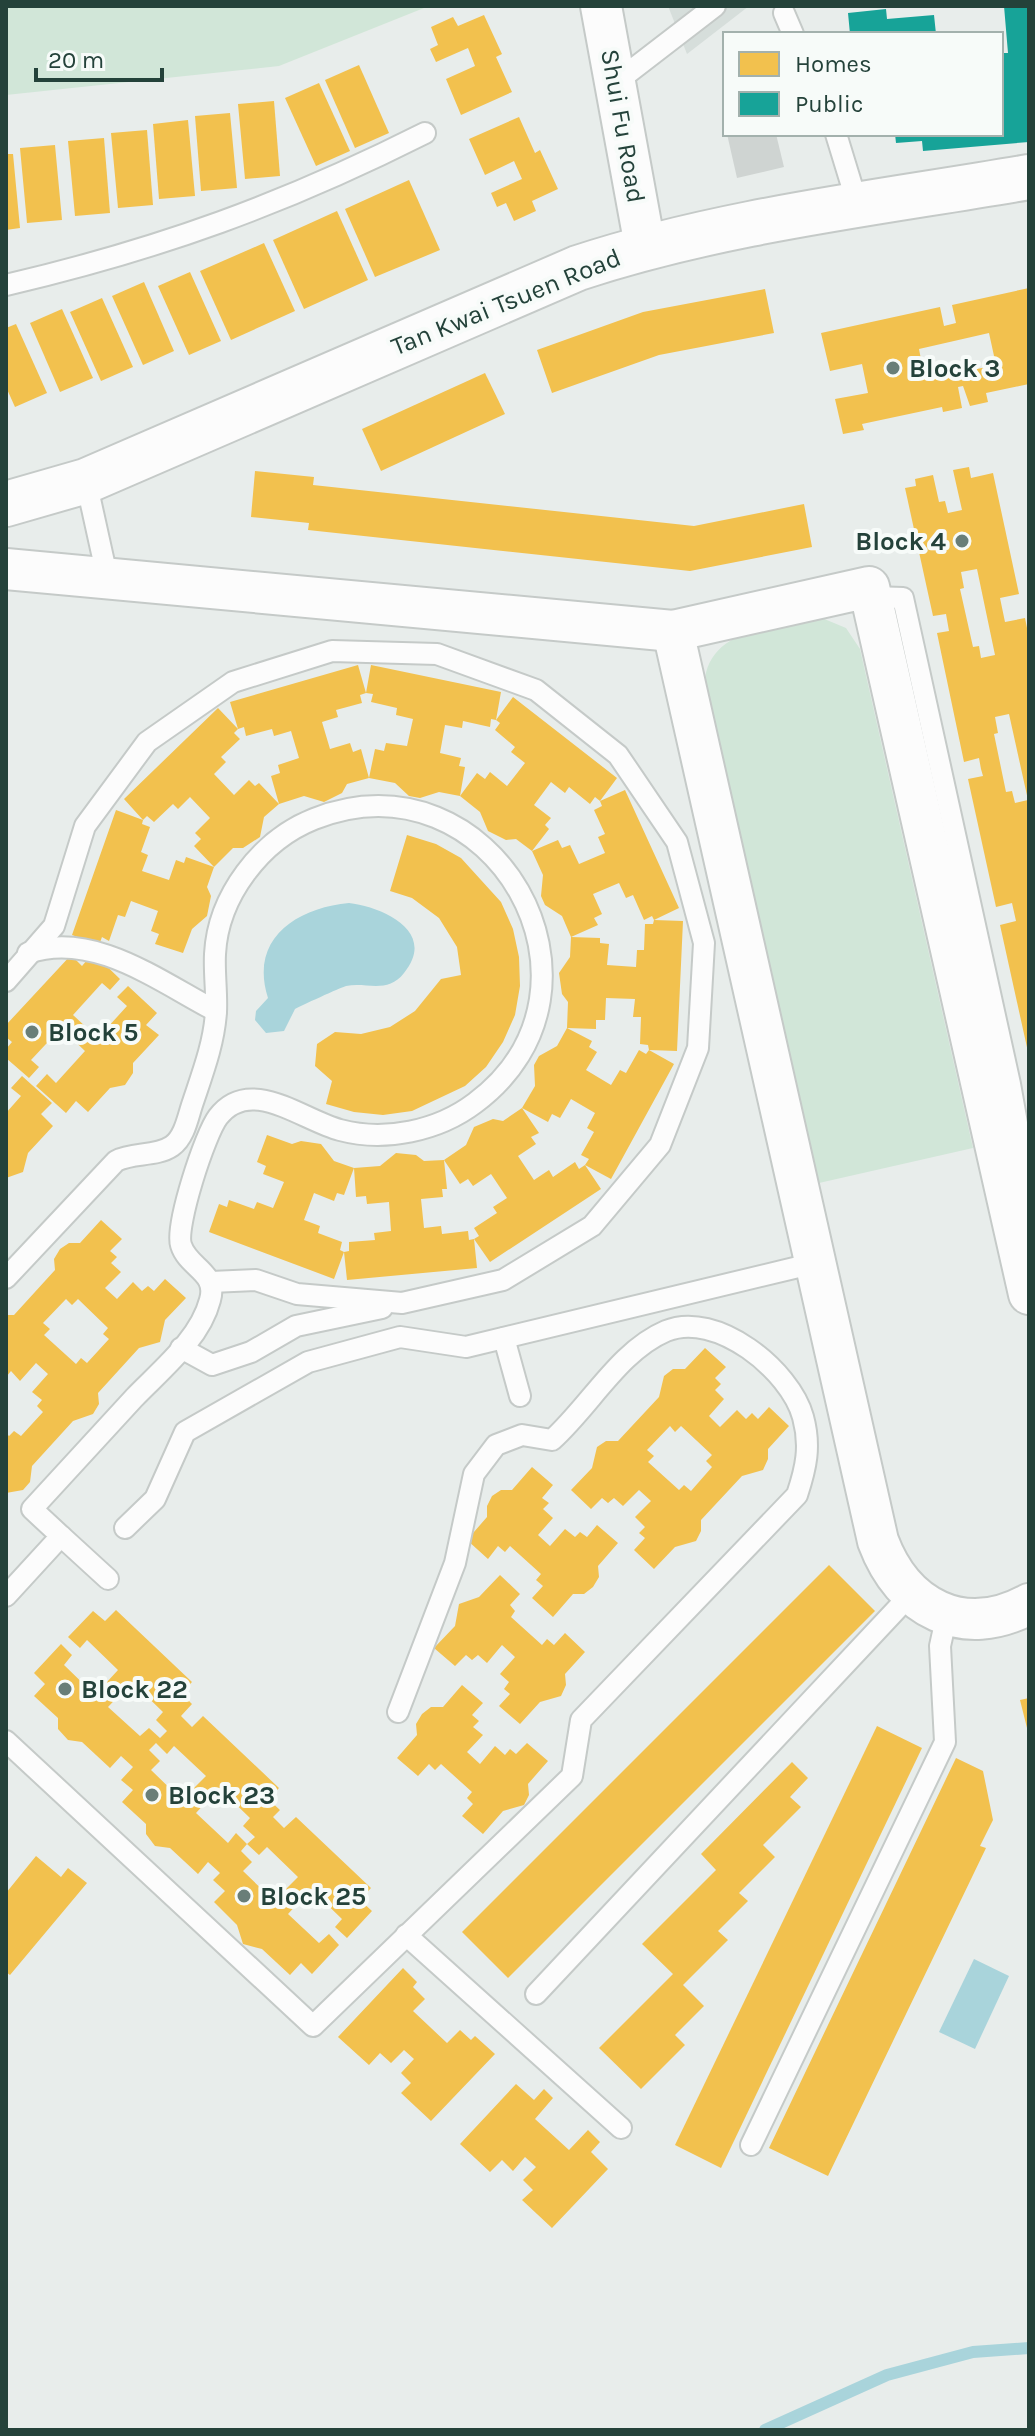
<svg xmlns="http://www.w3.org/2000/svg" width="1035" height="2436" viewBox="0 0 1035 2436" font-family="Karla,sans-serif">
<rect width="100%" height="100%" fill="#e8edeb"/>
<path fill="#d6dedb" d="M 668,6 L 749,6 L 687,54 Z"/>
<g fill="#d1e6d8">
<path d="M 6,6 L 429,6 L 279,66 L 6,95 Z"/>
<path d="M 822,618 L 846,628 L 860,649 L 973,1148 L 819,1183 L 705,678 C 713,626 780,627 822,618 Z"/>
</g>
<g fill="#a9d4db">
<path d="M 349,903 C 382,907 438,931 404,973 C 388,994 367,982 346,986 C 342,987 298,1007 295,1009 L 284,1031 L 266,1033 L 255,1020 L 256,1011 L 268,998 C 249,939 296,908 349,903 Z"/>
<path d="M 974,1959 L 1009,1976 L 975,2049 L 939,2032 Z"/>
</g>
<g fill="#f2c14e" fill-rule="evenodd">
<path d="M 484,15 L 502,54 L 496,57 L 512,92 L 461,115 L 446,79 L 475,66 L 468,48 L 436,62 L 430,49 L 438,45 L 431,27 L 453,17 L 458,26 Z"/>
<path d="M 359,65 L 389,133 L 355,148 L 325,80 Z"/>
<path d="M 319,83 L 350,151 L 316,166 L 285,98 Z"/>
<path d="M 274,101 L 280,176 L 245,179 L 238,104 Z"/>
<path d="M 230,113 L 237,188 L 201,191 L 195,116 Z"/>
<path d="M 519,117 L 535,153 L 540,150 L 558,189 L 532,201 L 536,211 L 514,221 L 506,203 L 497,207 L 491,193 L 522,179 L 514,161 L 485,175 L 469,139 Z"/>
<path d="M 188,120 L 195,196 L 159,199 L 153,124 Z"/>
<path d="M 147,130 L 153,205 L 118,208 L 111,133 Z"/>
<path d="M 104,138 L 110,213 L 75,216 L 68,141 Z"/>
<path d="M 55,145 L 62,220 L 27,223 L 20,148 Z"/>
<path d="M 6,154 L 13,154 L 20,228 L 6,230 Z"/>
<path d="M 409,180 L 440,250 L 375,277 L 345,209 Z"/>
<path d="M 337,211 L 368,280 L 304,309 L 273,240 Z"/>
<path d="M 264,243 L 295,311 L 231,340 L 200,271 Z"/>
<path d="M 190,272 L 221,341 L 189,355 L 158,286 Z"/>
<path d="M 144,282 L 174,351 L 143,365 L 112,296 Z"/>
<path d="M 1029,288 L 1029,384 L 986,393 L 988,402 L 970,406 L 963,386 L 958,387 L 962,408 L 943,412 L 942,407 L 862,424 L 864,430 L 843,434 L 835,399 L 868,393 L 862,364 L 830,371 L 821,333 L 940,307 L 944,326 L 956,323 L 952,305 ZM 989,333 L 996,365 L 925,380 L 919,349 Z"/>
<path d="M 765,289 L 774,333 L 659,355 L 552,393 L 537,350 L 643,312 Z"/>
<path d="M 102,298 L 133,367 L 101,381 L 70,312 Z"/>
<path d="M 62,309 L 93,378 L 60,392 L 30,323 Z"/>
<path d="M 16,324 L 47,393 L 15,407 L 6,387 L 6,328 Z"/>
<path d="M 485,373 L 505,414 L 381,471 L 362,429 Z"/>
<path d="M 969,467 L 971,478 L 993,473 L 1019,594 L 1000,598 L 1005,622 L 1025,618 L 1029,638 L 1028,1052 L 1000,925 L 1016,921 L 1012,903 L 996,907 L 968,779 L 983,776 L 981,769 L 979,758 L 964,762 L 937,633 L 949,631 L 946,614 L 933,616 L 905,488 L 916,486 L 915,479 L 933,475 L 939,502 L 945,501 L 948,513 L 962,510 L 953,470 ZM 977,569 L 995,655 L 981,658 L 979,646 L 973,647 L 960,589 L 964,588 L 961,572 ZM 1009,714 L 1028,800 L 1015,803 L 1012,791 L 1006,792 L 994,734 L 998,733 L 995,717 Z"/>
<path d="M 255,471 L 314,477 L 313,485 L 694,526 L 804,504 L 812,547 L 690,571 L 308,530 L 309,523 L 251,517 Z"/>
<path d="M 358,665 L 366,693 L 360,695 L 362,703 L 336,710 L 338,717 L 322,722 L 330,749 L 350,743 L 353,752 L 361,749 L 369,778 L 375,749 L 384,751 L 386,743 L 407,746 L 413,719 L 396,715 L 397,708 L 371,702 L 373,694 L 366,693 L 371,665 L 501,692 L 496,720 L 491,719 L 490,727 L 463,721 L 462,728 L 445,725 L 440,753 L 461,758 L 459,766 L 465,767 L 460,796 L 439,792 L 420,798 L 409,796 L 395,783 L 369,778 L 347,784 L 342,793 L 324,802 L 304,796 L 279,804 L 264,817 L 260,837 L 243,848 L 233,848 L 214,867 L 194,846 L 201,839 L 195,833 L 210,818 L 190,797 L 178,809 L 173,804 L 154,822 L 147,816 L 143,820 L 124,799 L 218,708 L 238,729 L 234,733 L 240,739 L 221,757 L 226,762 L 214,774 L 234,795 L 249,780 L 255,786 L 259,783 L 279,804 L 271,776 L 280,773 L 278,765 L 299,758 L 291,731 L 274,736 L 272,729 L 246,736 L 244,727 L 238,729 L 230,702 Z"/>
<path d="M 513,697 L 617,778 L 600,801 L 595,797 L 590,804 L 569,787 L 565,793 L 551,782 L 534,805 L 551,818 L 545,825 L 549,829 L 532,851 L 558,840 L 562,848 L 570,845 L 579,864 L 605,853 L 598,837 L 605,834 L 594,810 L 602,806 L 600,801 L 625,790 L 679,908 L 654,920 L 652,916 L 644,920 L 633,895 L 626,898 L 619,883 L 593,894 L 602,914 L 594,918 L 598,925 L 571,937 L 562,916 L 545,905 L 541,896 L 543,875 L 532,851 L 516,839 L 506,840 L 488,831 L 480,812 L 460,796 L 477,773 L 485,779 L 490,772 L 507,786 L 525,763 L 511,752 L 515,747 L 495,730 L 500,723 L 496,720 Z"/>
<path d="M 116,810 L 143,820 L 142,824 L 150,827 L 141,852 L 148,855 L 142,871 L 169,880 L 176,860 L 184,863 L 186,857 L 214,867 L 207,887 L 211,896 L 207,916 L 192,929 L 183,953 L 155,944 L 159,934 L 151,931 L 158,911 L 131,901 L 125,917 L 118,915 L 109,941 L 102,937 L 99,945 L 72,935 Z"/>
<path d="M 407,835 L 436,844 L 461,858 L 501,902 L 513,929 L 519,957 L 520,986 L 515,1015 L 503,1042 L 486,1067 L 465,1086 L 412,1111 L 383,1115 L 354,1112 L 326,1104 L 332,1081 L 315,1066 L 317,1044 L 335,1032 L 361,1034 L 390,1027 L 415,1011 L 441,979 L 461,975 L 457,947 L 439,918 L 412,898 L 390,891 Z"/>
<path d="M 654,920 L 683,921 L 677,1051 L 649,1050 L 648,1045 L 640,1044 L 641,1017 L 633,1017 L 635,999 L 606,998 L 605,1020 L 596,1020 L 596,1029 L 567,1028 L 592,1041 L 589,1047 L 597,1052 L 586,1070 L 611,1085 L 620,1070 L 626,1073 L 639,1050 L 646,1054 L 649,1050 L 674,1064 L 611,1179 L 585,1165 L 589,1159 L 581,1155 L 594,1132 L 587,1128 L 595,1113 L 571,1099 L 560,1118 L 552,1114 L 548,1122 L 522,1108 L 539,1133 L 531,1137 L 536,1144 L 518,1156 L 534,1180 L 549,1170 L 553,1177 L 575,1162 L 579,1169 L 585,1165 L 601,1189 L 490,1262 L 474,1239 L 479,1236 L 474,1228 L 497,1213 L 493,1207 L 507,1198 L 491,1174 L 473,1186 L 468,1179 L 460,1184 L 444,1160 L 466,1145 L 474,1127 L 493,1119 L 503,1121 L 522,1108 L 535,1086 L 534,1065 L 539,1056 L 557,1046 L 567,1028 L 568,1002 L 562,994 L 559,973 L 570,957 L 571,937 L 600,938 L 600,943 L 609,944 L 607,965 L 636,967 L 637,950 L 644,950 L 645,924 L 653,924 Z"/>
<path d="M 93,953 L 120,979 L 110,990 L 102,983 L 73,1015 L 98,1038 L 127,1006 L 117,997 L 128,986 L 157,1013 L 146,1025 L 159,1035 L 133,1063 L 133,1073 L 125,1085 L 110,1088 L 88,1112 L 76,1101 L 66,1113 L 36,1086 L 47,1074 L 56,1083 L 85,1051 L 61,1028 L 31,1060 L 39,1067 L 29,1078 L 6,1058 L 6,1049 L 12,1042 L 6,1037 L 6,1025 L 71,955 L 82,966 Z"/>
<path d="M 22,1076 L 52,1103 L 41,1114 L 53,1126 L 28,1153 L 23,1172 L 6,1178 L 6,1113 L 21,1096 L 11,1088 Z"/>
<path d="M 267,1135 L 292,1144 L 301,1141 L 321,1144 L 334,1161 L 354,1168 L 380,1166 L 396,1153 L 416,1155 L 424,1161 L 444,1160 L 447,1189 L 442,1189 L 443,1197 L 421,1199 L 424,1228 L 441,1226 L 442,1234 L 468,1231 L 469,1240 L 474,1239 L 477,1268 L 347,1280 L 344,1252 L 349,1251 L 349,1242 L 375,1240 L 374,1233 L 391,1231 L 389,1202 L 367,1204 L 366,1196 L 356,1197 L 354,1168 L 344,1195 L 337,1193 L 334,1201 L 314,1193 L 304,1220 L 320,1226 L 318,1233 L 342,1242 L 340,1250 L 344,1252 L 334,1279 L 209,1232 L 219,1204 L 227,1207 L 229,1200 L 254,1209 L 257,1202 L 273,1208 L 284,1182 L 263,1174 L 266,1166 L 257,1162 Z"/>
<path d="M 101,1220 L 122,1239 L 110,1251 L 117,1257 L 111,1263 L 121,1272 L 105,1288 L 117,1299 L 133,1282 L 142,1291 L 148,1286 L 154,1291 L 165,1279 L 186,1298 L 165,1320 L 160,1342 L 139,1348 L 98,1393 L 99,1404 L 93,1414 L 73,1421 L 32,1466 L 30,1482 L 23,1490 L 6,1493 L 6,1433 L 9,1436 L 14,1431 L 21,1436 L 43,1412 L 37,1406 L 42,1400 L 32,1392 L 48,1374 L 36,1363 L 20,1381 L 11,1371 L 6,1377 L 6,1315 L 14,1315 L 55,1270 L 54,1259 L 60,1249 L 69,1243 L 80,1243 ZM 66,1299 L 72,1305 L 78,1299 L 108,1328 L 103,1334 L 109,1339 L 87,1363 L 81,1358 L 76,1364 L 44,1335 L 50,1329 L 43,1323 Z"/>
<path d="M 705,1348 L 726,1367 L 715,1378 L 721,1384 L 715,1390 L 724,1399 L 709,1416 L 720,1427 L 737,1410 L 746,1419 L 752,1413 L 758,1419 L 769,1407 L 789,1426 L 768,1449 L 768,1459 L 763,1470 L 742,1476 L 701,1520 L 701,1531 L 696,1541 L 675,1547 L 654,1569 L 634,1550 L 645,1538 L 639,1533 L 645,1527 L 635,1517 L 651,1501 L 639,1490 L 623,1506 L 614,1498 L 608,1503 L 602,1498 L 591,1509 L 571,1490 L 592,1468 L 597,1447 L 606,1441 L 618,1441 L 659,1397 L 664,1376 L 673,1369 L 685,1369 ZM 670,1426 L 675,1432 L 681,1426 L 712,1455 L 706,1461 L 712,1467 L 691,1491 L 684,1485 L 679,1490 L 648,1462 L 654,1456 L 647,1450 Z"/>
<path d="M 532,1467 L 553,1485 L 542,1498 L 549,1503 L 543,1509 L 553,1518 L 538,1535 L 550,1546 L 565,1529 L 575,1537 L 580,1532 L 587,1537 L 597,1525 L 618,1543 L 598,1566 L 599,1577 L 593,1587 L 584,1594 L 573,1594 L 553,1617 L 532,1598 L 543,1586 L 536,1580 L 541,1574 L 510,1546 L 505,1552 L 498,1546 L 488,1559 L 467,1540 L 487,1517 L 487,1506 L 492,1496 L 501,1490 L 512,1490 Z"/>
<path d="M 829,1565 L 875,1611 L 508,1978 L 462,1932 Z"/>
<path d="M 500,1575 L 520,1594 L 510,1605 L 515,1611 L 511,1617 L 542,1645 L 547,1639 L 554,1645 L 565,1633 L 585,1652 L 565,1674 L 566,1685 L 561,1696 L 540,1702 L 520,1724 L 499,1706 L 510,1694 L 504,1689 L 509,1682 L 500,1674 L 515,1657 L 502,1645 L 487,1663 L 478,1655 L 472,1660 L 466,1655 L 455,1666 L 434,1648 L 455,1626 L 459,1604 L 479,1597 Z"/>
<path d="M 116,1610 L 192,1682 L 181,1693 L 192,1704 L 181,1716 L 192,1727 L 203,1716 L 279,1788 L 268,1799 L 280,1810 L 273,1817 L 284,1828 L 296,1817 L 371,1888 L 360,1900 L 372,1911 L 347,1938 L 335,1927 L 342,1919 L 311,1889 L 288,1914 L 319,1943 L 329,1934 L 339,1945 L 312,1974 L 301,1963 L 290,1975 L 262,1949 L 243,1944 L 237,1925 L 214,1902 L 225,1891 L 213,1880 L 220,1873 L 208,1862 L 198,1874 L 170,1848 L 155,1846 L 146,1834 L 146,1824 L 122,1802 L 133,1790 L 121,1780 L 133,1767 L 121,1756 L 110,1768 L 82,1742 L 68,1740 L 58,1729 L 58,1718 L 34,1696 L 45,1684 L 34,1673 L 61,1644 L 72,1655 L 64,1665 L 95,1695 L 118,1670 L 87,1640 L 80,1648 L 68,1637 L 93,1611 L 105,1621 ZM 132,1682 L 163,1712 L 156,1720 L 167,1731 L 160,1738 L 149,1728 L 140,1736 L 108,1707 ZM 156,1743 L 167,1754 L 174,1746 L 206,1776 L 182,1800 L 151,1770 L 160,1761 L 149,1750 ZM 219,1788 L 250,1818 L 243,1826 L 255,1837 L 247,1844 L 259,1855 L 267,1847 L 298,1877 L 274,1901 L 243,1871 L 252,1862 L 241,1851 L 247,1844 L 236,1833 L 228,1843 L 196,1813 Z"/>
<path d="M 462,1685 L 483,1703 L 472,1715 L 479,1721 L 473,1727 L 483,1735 L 467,1752 L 480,1764 L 495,1746 L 505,1755 L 510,1749 L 516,1754 L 527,1743 L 548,1761 L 528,1784 L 529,1795 L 524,1805 L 503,1811 L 483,1834 L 462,1816 L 473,1804 L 467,1798 L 472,1792 L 441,1764 L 435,1770 L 429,1764 L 418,1776 L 397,1758 L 417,1735 L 416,1724 L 422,1714 L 431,1707 L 443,1707 Z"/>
<path d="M 1029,1698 L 1029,1732 L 1028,1732 L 1020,1700 Z"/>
<path d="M 877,1726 L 922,1748 L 721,2168 L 675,2145 Z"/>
<path d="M 956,1758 L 983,1771 L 993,1820 L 980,1846 L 986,1848 L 828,2176 L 769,2148 Z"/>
<path d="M 792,1762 L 808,1778 L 790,1797 L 801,1807 L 763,1845 L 775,1857 L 739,1893 L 748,1901 L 718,1931 L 728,1940 L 683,1985 L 704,2006 L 675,2035 L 685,2045 L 641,2089 L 599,2048 L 673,1974 L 642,1944 L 716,1870 L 701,1854 Z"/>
<path d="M 36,1856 L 61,1877 L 68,1868 L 87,1883 L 10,1975 L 6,1972 L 6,1893 Z"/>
<path d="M 403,1968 L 417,1982 L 413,1987 L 425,1999 L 413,2011 L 447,2043 L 460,2030 L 471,2040 L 475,2036 L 495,2054 L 431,2121 L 401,2093 L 411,2083 L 401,2073 L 414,2059 L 404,2050 L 391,2063 L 380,2053 L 369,2065 L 338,2037 Z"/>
<path d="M 516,2084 L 534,2100 L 544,2089 L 553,2098 L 535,2119 L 569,2150 L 588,2130 L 600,2142 L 591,2152 L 608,2169 L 552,2228 L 522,2200 L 533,2190 L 523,2180 L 536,2167 L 525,2157 L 513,2171 L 502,2160 L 490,2172 L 460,2144 Z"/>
</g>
<g fill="#17a398">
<path d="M 1004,6 L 1029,6 L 1029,142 L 923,151 L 922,141 L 896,143 L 895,134 L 1001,134 L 1001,53 L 1008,53 Z"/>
<path d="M 886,9 L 887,19 L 934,15 L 936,34 L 850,34 L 848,13 Z"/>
</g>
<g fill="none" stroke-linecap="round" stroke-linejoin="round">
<path stroke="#a9d4db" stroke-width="12" d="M 765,2430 L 887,2375 L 973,2352 L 1029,2348"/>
</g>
<path fill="#cfd4d2" d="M 727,134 L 776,134 L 784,167 L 737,178 Z"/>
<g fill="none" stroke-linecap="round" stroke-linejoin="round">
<defs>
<g id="service">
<path d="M 784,13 L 793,34"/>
<path d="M 615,83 L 715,6"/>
<path d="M 836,134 L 858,206"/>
<path d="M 6,285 C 160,249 284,204 425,133"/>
<path d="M 86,481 L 107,576"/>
<path d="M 872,597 L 903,598 L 1010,1084 L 1029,1190"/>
<path d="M 28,953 C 93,930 160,982 216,1011"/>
<path d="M 6,981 L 54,926 L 85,826 L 147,742 L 233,682 L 332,651 L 437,654 L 536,690 L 618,755 L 677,842 L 704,943 L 698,1048 L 660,1145 L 592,1226 L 503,1280 L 402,1303 L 297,1294 L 256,1280 L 211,1282"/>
<path d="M 6,1278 L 116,1161 C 133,1152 156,1157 172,1146 C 185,1137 188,1116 193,1102 C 203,1072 214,1043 216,1012 C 217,993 214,973 215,954 C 218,896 261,840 314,819 C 492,748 629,988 475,1103 C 438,1131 385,1142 340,1130 C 302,1120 250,1075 218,1117 C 205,1134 175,1226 181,1245 C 188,1268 218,1272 210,1300 C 200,1339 161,1370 134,1398 C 100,1435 66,1472 32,1509 L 61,1536 L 6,1596"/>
<path d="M 504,1338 L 520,1396"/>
<path d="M 181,1348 L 212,1365 L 251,1352 L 296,1326 L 382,1308"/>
<path d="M 125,1528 L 155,1499 L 185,1432 L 308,1362 L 400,1337 L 466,1347 L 815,1263"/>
<path d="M 61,1536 L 108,1579"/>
<path d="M 6,1741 L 313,2026 L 572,1776 L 581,1720 L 797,1495 C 806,1468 811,1446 803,1417 C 790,1370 716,1310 666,1331 C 619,1351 590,1406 552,1440 L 522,1435 L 496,1445 L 474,1474 L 455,1563 L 398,1712"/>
<path d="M 406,1935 L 621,2128"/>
<path d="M 536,1994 L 911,1594"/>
<path d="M 751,2145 L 945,1742 L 940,1646 L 947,1614"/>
</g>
<g id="minor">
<path d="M 601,6 L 645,246"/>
<path d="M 6,569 L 673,631"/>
<path d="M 1029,1294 L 869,587 L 673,631 L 878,1541 C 903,1608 963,1640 1029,1604"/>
</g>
<path id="tertiary" d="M 6,504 L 86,481 L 578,268 C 724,220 878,203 1029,177"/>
</defs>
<use href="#service" stroke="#c5cac8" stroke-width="24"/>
<use href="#minor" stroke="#c5cac8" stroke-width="44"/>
<use href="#tertiary" stroke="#c5cac8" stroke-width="48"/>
<use href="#service" stroke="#fcfcfc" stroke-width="20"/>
<use href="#minor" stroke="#fcfcfc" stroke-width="40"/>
<use href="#tertiary" stroke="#fcfcfc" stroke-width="44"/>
</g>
<g fill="#697e78" stroke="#f7fbf9" stroke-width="3">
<circle cx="893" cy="368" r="8"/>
<circle cx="962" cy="541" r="8"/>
<circle cx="32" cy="1032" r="8"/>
<circle cx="65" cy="1689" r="8"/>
<circle cx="152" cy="1795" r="8"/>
<circle cx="244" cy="1896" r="8"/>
</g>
<g text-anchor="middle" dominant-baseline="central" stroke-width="8" stroke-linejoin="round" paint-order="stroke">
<g font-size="26" fill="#24423a" stroke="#f7fbf9">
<text transform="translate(623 126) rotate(80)">Shui Fu Road</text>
<text transform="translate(506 302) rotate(-22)">Tan Kwai Tsuen Road</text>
</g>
<g font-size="26" font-weight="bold" fill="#24423a" stroke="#f7fbf9" text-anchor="start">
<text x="909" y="368">Block 3</text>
<text x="946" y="541" text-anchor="end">Block 4</text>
<text x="48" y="1032">Block 5</text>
<text x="81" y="1689">Block 22</text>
<text x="168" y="1795">Block 23</text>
<text x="260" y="1896">Block 25</text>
</g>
</g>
<rect width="1035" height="2436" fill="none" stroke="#24423a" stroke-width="16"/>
<rect x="723" y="32" width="280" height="104" fill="#f7fbf9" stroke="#a3b1ad" stroke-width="2"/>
<rect x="739" y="52" width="40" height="24" fill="#f2c14e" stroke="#a3b1ad" stroke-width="2"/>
<text x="795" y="72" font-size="24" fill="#24423a">Homes</text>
<rect x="739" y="92" width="40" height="24" fill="#17a398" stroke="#a3b1ad" stroke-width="2"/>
<text x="795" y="112" font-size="24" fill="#24423a">Public</text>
<path d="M36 68v12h126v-12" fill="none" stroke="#24423a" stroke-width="4"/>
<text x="48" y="68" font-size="24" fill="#24423a" stroke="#f7fbf9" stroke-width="6" paint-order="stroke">20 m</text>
</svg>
